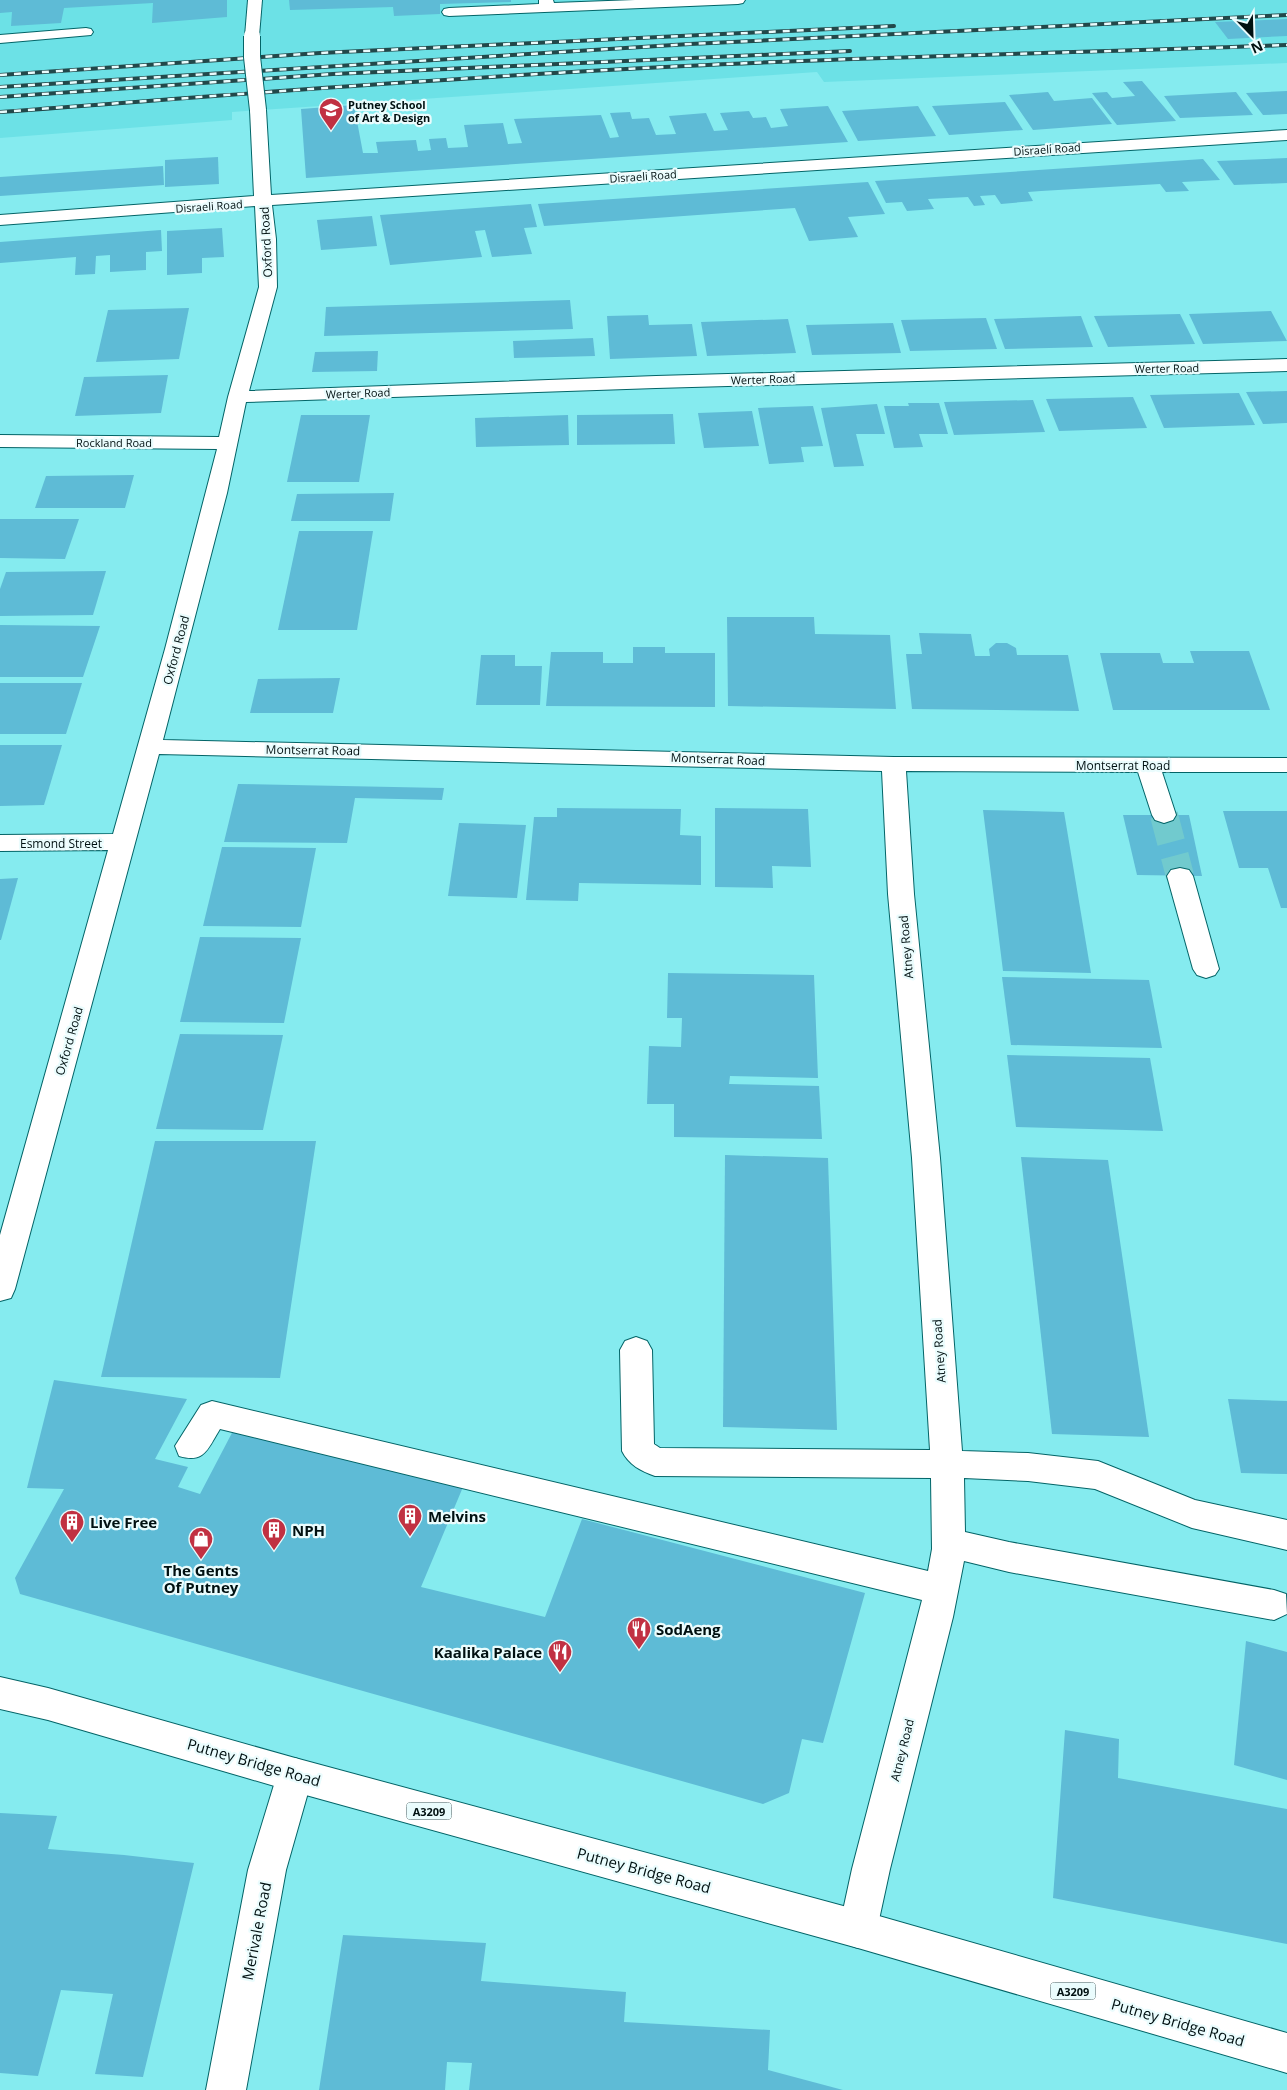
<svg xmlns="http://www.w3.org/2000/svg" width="1287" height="2090" viewBox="0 0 1287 2090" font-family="'Open Sans',sans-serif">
<rect width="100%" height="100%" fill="#85ebef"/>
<path fill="#6ce1e6" d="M 0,0 L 1287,0 L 1287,63 L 824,82 L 817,72 L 232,112 L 232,120 L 0,138 Z"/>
<g fill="#5ebbd6">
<path d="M 0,0 L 227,0 L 227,17 L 152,23 L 153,3 L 64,8 L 61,23 L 11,26 L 12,12 L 0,13 Z"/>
<path d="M 289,0 L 511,0 L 511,2 L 440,4 L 440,14 L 394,16 L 393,7 L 290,10 Z"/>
<path d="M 1287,19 L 1287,36 L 1228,39 L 1215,22 Z"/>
<path d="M 1142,81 L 1176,121 L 1117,125 L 1092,93 L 1107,92 L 1112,98 L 1135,96 L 1123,82 Z"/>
<path d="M 1287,91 L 1287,114 L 1263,115 L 1246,93 Z"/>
<path d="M 1048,92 L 1054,101 L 1092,98 L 1112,124 L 1033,130 L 1009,95 Z"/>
<path d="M 1236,92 L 1253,115 L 1180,118 L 1164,96 Z"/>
<path d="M 1005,102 L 1023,130 L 949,135 L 932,106 Z"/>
<path d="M 354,105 L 363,153 L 378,153 L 376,142 L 416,140 L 418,151 L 431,150 L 429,139 L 446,138 L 448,148 L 468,147 L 464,125 L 503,123 L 508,144 L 522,143 L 514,119 L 601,115 L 610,138 L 619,137 L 610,113 L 630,112 L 632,119 L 649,118 L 656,135 L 676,134 L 669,116 L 706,113 L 714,131 L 728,130 L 720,113 L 749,111 L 753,118 L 766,117 L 771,128 L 788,126 L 780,109 L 828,106 L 848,142 L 306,178 L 301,109 Z"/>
<path d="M 918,106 L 936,136 L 858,141 L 842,111 Z"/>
<path d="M 218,157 L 219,184 L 165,187 L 165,160 Z"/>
<path d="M 1287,158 L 1287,183 L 1234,185 L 1217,161 Z"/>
<path d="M 1203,159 L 1220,180 L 1182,182 L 1189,191 L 1166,192 L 1160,184 L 1041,191 L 1028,192 L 1033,201 L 1001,204 L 995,195 L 980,196 L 985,205 L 974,206 L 968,197 L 928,199 L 934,209 L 907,211 L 902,202 L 886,203 L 875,181 Z"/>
<path d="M 163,166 L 164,185 L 0,196 L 0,177 Z"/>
<path d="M 868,182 L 885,214 L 848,217 L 858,237 L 809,241 L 795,208 L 544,226 L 538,204 Z"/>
<path d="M 531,204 L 537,227 L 524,228 L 532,254 L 492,257 L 485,230 L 475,231 L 482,257 L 390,265 L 380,215 Z"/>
<path d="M 372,216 L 377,246 L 321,250 L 317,220 Z"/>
<path d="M 222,228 L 224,257 L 202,258 L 202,273 L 167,275 L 167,231 Z"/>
<path d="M 161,230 L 162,251 L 146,252 L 146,270 L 110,272 L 110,255 L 96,256 L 95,274 L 75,275 L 76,257 L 0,263 L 0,242 Z"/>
<path d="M 570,300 L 573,329 L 324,336 L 326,307 Z"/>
<path d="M 189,308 L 179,359 L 96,362 L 108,310 Z"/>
<path d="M 1271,311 L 1287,341 L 1203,344 L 1189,314 Z"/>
<path d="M 1180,314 L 1195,344 L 1108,347 L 1094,316 Z"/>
<path d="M 648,315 L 649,325 L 692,324 L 697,356 L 610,359 L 607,316 Z"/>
<path d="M 1081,316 L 1093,347 L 1005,349 L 994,319 Z"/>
<path d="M 986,318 L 997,349 L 910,351 L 901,320 Z"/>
<path d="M 788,319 L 796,353 L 707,356 L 701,322 Z"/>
<path d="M 893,323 L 901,353 L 812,355 L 806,325 Z"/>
<path d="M 593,338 L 595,356 L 514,358 L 513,341 Z"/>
<path d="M 378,351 L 377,371 L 312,372 L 315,352 Z"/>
<path d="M 168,375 L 161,413 L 75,416 L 84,377 Z"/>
<path d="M 1287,391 L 1287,423 L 1263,424 L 1246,392 Z"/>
<path d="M 1239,393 L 1255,425 L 1164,428 L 1150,395 Z"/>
<path d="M 1133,397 L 1147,428 L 1059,431 L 1046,399 Z"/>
<path d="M 1033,400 L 1045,432 L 954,435 L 944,402 Z"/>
<path d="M 908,403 L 939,403 L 948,434 L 919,434 L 923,447 L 894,448 L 884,406 L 909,406 Z"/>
<path d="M 877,404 L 885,434 L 856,434 L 864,466 L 834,467 L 821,408 Z"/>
<path d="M 813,406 L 823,446 L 801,447 L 804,462 L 769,464 L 758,408 Z"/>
<path d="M 752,411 L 759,446 L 704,448 L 698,413 Z"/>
<path d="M 673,414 L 675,444 L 577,445 L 577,415 Z"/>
<path d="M 301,415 L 370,415 L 359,482 L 287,482 Z"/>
<path d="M 568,415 L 569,445 L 476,447 L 475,418 Z"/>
<path d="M 134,475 L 125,508 L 35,508 L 46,476 Z"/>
<path d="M 394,493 L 390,521 L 291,521 L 297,494 Z"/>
<path d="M 0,519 L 79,519 L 65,559 L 0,558 Z"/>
<path d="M 299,531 L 373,531 L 357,630 L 278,630 Z"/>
<path d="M 106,571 L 93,615 L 0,616 L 0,589 L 6,572 Z"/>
<path d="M 727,617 L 814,617 L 815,634 L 890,635 L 896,709 L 728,706 Z"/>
<path d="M 0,625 L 100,626 L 83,677 L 0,677 Z"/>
<path d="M 919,633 L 971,634 L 975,656 L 990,656 L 989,649 L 996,643 L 1007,643 L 1016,648 L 1017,655 L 1068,655 L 1079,711 L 912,709 L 906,654 L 922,654 Z"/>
<path d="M 633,647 L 665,647 L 665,653 L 715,653 L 715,707 L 546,706 L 551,652 L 603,652 L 603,663 L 633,663 Z"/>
<path d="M 1190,651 L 1249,651 L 1270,710 L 1113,710 L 1100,653 L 1160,653 L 1163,663 L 1194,663 Z"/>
<path d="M 481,655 L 515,655 L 515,666 L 542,666 L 540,705 L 476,705 Z"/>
<path d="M 340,678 L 333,713 L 250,713 L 258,679 Z"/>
<path d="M 0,683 L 82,683 L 66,734 L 0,734 Z"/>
<path d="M 0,745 L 62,745 L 44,805 L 0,806 Z"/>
<path d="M 238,784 L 444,788 L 442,800 L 355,798 L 347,843 L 224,842 Z"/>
<path d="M 557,808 L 681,809 L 680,835 L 701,836 L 701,885 L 579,883 L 578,901 L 526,900 L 534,817 L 557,817 Z"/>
<path d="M 715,808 L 808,809 L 811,867 L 772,866 L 773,888 L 715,887 Z"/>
<path d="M 983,810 L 1064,812 L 1091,973 L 1003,971 Z"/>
<path d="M 1223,811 L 1287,811 L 1287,908 L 1281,908 L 1268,868 L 1239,868 Z"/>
<path d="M 1123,815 L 1189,815 L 1202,876 L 1137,875 Z"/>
<path d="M 459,823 L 526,825 L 517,898 L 448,896 Z"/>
<path d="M 222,847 L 316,848 L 301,927 L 203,926 Z"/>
<path d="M 18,878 L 1,940 L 0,940 L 0,879 Z"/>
<path d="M 200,937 L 301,938 L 284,1023 L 180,1022 Z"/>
<path d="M 668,973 L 814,975 L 818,1078 L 730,1076 L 729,1084 L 819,1086 L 822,1139 L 674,1137 L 674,1104 L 647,1104 L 649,1046 L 681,1047 L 682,1018 L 667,1018 Z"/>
<path d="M 1002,977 L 1149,980 L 1162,1048 L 1011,1045 Z"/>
<path d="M 180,1034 L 283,1035 L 263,1130 L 156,1129 Z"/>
<path d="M 1007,1055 L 1150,1058 L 1163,1131 L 1016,1127 Z"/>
<path d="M 155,1141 L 316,1141 L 280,1378 L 101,1377 Z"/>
<path d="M 725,1155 L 828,1158 L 837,1430 L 723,1427 Z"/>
<path d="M 1021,1157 L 1108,1160 L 1149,1437 L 1052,1434 Z"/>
<path d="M 54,1380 L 187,1399 L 155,1459 L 188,1467 L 178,1487 L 200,1494 L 234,1429 L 463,1487 L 421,1587 L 545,1617 L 582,1519 L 865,1593 L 823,1743 L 802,1739 L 789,1793 L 763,1804 L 20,1594 L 15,1578 L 64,1489 L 27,1488 Z"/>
<path d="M 1228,1399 L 1287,1401 L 1287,1474 L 1241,1473 Z"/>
<path d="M 1246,1641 L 1287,1652 L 1287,1780 L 1234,1765 Z"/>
<path d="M 1065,1730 L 1119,1739 L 1118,1778 L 1287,1809 L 1287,1944 L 1053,1898 Z"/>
<path d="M 0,1813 L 57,1816 L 48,1849 L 124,1855 L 194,1863 L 143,2077 L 95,2074 L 113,1994 L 61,1990 L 38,2076 L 0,2073 Z"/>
<path d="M 343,1935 L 486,1943 L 481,1981 L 626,1992 L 624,2022 L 770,2030 L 768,2070 L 843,2090 L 469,2090 L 472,2063 L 447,2062 L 445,2090 L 319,2090 Z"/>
</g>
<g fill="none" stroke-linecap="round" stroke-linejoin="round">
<path stroke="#71cace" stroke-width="28" stroke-dasharray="28 14" stroke-linecap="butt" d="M 1164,815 L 1180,876"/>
<defs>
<g id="minor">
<path d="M 248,0 L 262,0 L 259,36 L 257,39 L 247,39 L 245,36 Z"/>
<path d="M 539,0 L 553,0 L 554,3 L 635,0 L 745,0 L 743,3 L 738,4 L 449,16 L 444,15 L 442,12 L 444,9 L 449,8 L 539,4 Z"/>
<path d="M 86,28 L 91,29 L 93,32 L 91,35 L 0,43 L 0,35 Z"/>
<path d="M 258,105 L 264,107 L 266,110 L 271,195 L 1287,130 L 1287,140 L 272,205 L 276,239 L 277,287 L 249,391 L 656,376 L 1287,359 L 1287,371 L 656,388 L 246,402 L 227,493 L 163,740 L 894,757 L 1287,758 L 1287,772 L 1162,772 L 1176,815 L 1173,820 L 1164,823 L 1155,820 L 1152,815 L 1138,772 L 906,771 L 914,894 L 940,1158 L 962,1451 L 1028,1453 L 1098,1461 L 1195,1500 L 1287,1520 L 1287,1550 L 1192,1528 L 1095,1489 L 1028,1481 L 964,1478 L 965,1532 L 1009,1542 L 1274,1590 L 1286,1594 L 1287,1614 L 1274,1620 L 1009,1572 L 964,1561 L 953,1617 L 890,1869 L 877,1929 L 872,1943 L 858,1948 L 844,1943 L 839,1929 L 852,1869 L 922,1600 L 220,1429 C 208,1448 205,1464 179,1456 L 175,1446 L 201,1405 L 212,1401 L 928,1571 L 932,1549 L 931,1478 L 655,1476 C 641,1471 629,1465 622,1451 L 620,1350 L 625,1341 L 636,1337 L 647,1341 L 652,1350 L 654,1444 L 660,1448 L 930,1450 L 912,1158 L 888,894 L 882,771 L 159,754 L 15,1289 L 11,1298 L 0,1301 L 0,1235 L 108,850 L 0,851 L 0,835 L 113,834 L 165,649 L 217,449 L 0,447 L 0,435 L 219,437 L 228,397 L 259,287 L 255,206 L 0,225 L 0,215 L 254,196 L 250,110 L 252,107 Z"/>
<path d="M 1180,868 L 1189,870 L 1193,876 L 1219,969 L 1215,975 L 1206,978 L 1197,975 L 1193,969 L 1167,876 L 1171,870 Z"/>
<path d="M 295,1758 L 308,1763 L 313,1775 L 286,1870 L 246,2090 L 206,2090 L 248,1870 L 277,1775 L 282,1763 Z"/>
</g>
<path id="major" d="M 0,1677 L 48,1688 L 295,1758 L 858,1910 L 1287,2033 L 1287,2073 L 858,1948 L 295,1792 L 48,1720 L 0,1709 Z"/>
</defs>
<use href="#minor" stroke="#036467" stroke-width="2"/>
<use href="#major" stroke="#036467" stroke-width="2"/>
<use href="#minor" fill="#fff" fill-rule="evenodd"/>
<use href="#major" fill="#fff" fill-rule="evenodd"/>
<defs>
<g id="rail">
<path d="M 0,75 L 320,53 L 894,26"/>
<path d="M 0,87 L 690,44 L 1287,15"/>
<path d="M 0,97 L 333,74 L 850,51"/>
<path d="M 0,112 C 228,95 456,77 685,66 C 886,56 1086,53 1287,45"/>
</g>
</defs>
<use href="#rail" stroke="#22484a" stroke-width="4"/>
<use href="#rail" stroke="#eafcfd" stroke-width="2.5" stroke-dasharray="7" stroke-linecap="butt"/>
<defs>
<path id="minor-bridge" d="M 252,36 L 252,57 L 258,110"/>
</defs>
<use href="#minor-bridge" stroke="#036467" stroke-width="18" stroke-linecap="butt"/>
<use href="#minor-bridge" stroke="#fff" stroke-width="16"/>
</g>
<defs>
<symbol id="school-pin" viewBox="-11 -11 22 30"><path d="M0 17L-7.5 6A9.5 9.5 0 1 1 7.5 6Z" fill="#c13142" stroke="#eafcfd"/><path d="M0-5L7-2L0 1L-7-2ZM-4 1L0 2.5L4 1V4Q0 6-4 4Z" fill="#fff"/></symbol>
<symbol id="building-pin" viewBox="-11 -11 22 30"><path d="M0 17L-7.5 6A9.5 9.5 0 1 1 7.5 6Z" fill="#c13142" stroke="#eafcfd"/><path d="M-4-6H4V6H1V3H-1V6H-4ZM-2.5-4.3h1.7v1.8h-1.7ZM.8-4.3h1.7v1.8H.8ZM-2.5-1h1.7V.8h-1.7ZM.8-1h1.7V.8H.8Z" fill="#fff"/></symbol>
<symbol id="shop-pin" viewBox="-11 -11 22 30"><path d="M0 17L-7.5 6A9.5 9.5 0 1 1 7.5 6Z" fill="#c13142" stroke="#eafcfd"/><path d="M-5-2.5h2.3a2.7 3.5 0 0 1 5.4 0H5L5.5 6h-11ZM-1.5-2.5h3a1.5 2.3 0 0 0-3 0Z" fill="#fff"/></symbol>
<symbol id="restaurant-pin" viewBox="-11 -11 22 30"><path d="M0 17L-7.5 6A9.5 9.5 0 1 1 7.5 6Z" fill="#c13142" stroke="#eafcfd"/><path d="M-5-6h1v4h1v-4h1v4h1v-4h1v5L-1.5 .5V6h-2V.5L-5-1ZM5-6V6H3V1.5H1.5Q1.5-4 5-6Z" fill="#fff"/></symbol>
</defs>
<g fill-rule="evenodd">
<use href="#school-pin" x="317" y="96" width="28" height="38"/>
<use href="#building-pin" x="396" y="1502" width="28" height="38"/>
<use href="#building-pin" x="58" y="1508" width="28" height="38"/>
<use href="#building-pin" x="260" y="1516" width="28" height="38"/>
<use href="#shop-pin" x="187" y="1525" width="28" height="38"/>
<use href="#restaurant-pin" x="625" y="1615" width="28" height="38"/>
<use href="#restaurant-pin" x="546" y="1638" width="28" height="38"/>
</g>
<g text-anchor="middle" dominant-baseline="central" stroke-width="4.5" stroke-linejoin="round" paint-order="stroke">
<g font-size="11" font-weight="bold" fill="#001011" stroke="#eafcfd" text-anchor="start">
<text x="348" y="104">Putney School<tspan x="348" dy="13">of Art &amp; Design</tspan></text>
</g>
<g font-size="11" fill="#001011" stroke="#eafcfd">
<text transform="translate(1047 149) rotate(-4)">Disraeli Road</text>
<text transform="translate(643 176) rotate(-4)">Disraeli Road</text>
<text transform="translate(209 206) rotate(-4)">Disraeli Road</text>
<text transform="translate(1167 368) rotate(-1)">Werter Road</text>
<text transform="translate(763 379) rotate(-2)">Werter Road</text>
<text transform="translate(358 393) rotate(-2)">Werter Road</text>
<text x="114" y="442">Rockland Road</text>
</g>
<g fill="#eafcfd" stroke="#465758" stroke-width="1">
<rect x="406.5" y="1802.5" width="45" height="17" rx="4"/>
<rect x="1050.5" y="1982.5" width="45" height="17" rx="4"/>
</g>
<g font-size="11" font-weight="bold" fill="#001011">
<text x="429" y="1811">A3209</text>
<text x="1073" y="1991">A3209</text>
</g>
<g font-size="12" fill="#001011" stroke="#eafcfd">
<text transform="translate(266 242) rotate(-93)">Oxford Road</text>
<text transform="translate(176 650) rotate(-75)">Oxford Road</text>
<text transform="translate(313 750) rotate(1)">Montserrat Road</text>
<text transform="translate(718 759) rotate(2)">Montserrat Road</text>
<text x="1123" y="765">Montserrat Road</text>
<text x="61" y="843">Esmond Street</text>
<text transform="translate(906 947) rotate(-95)">Atney Road</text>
<text transform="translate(69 1041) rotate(-74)">Oxford Road</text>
<text transform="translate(939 1351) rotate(-94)">Atney Road</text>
<text transform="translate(902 1750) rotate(-76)">Atney Road</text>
</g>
<g font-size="15" font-weight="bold" fill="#001011" stroke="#eafcfd" text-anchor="start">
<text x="428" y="1516">Melvins</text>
<text x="90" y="1522">Live Free</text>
<text x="292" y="1530">NPH</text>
<text x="201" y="1570" text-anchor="middle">The Gents<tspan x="201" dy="17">Of Putney</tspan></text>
<text x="656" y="1629">SodAeng</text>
<text x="542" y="1652" text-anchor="end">Kaalika Palace</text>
</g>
<g font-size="15" fill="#001011" stroke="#eafcfd">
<text transform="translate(254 1762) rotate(16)">Putney Bridge Road</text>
<text transform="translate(644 1870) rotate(15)">Putney Bridge Road</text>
<text transform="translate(256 1931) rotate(-79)">Merivale Road</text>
<text transform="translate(1178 2022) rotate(16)">Putney Bridge Road</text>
</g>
</g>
<g transform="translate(1252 35) rotate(157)" stroke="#eafcfd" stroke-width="4" paint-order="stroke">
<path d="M0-4L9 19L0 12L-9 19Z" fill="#001011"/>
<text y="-8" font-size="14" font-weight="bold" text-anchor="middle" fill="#001011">N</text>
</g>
</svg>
